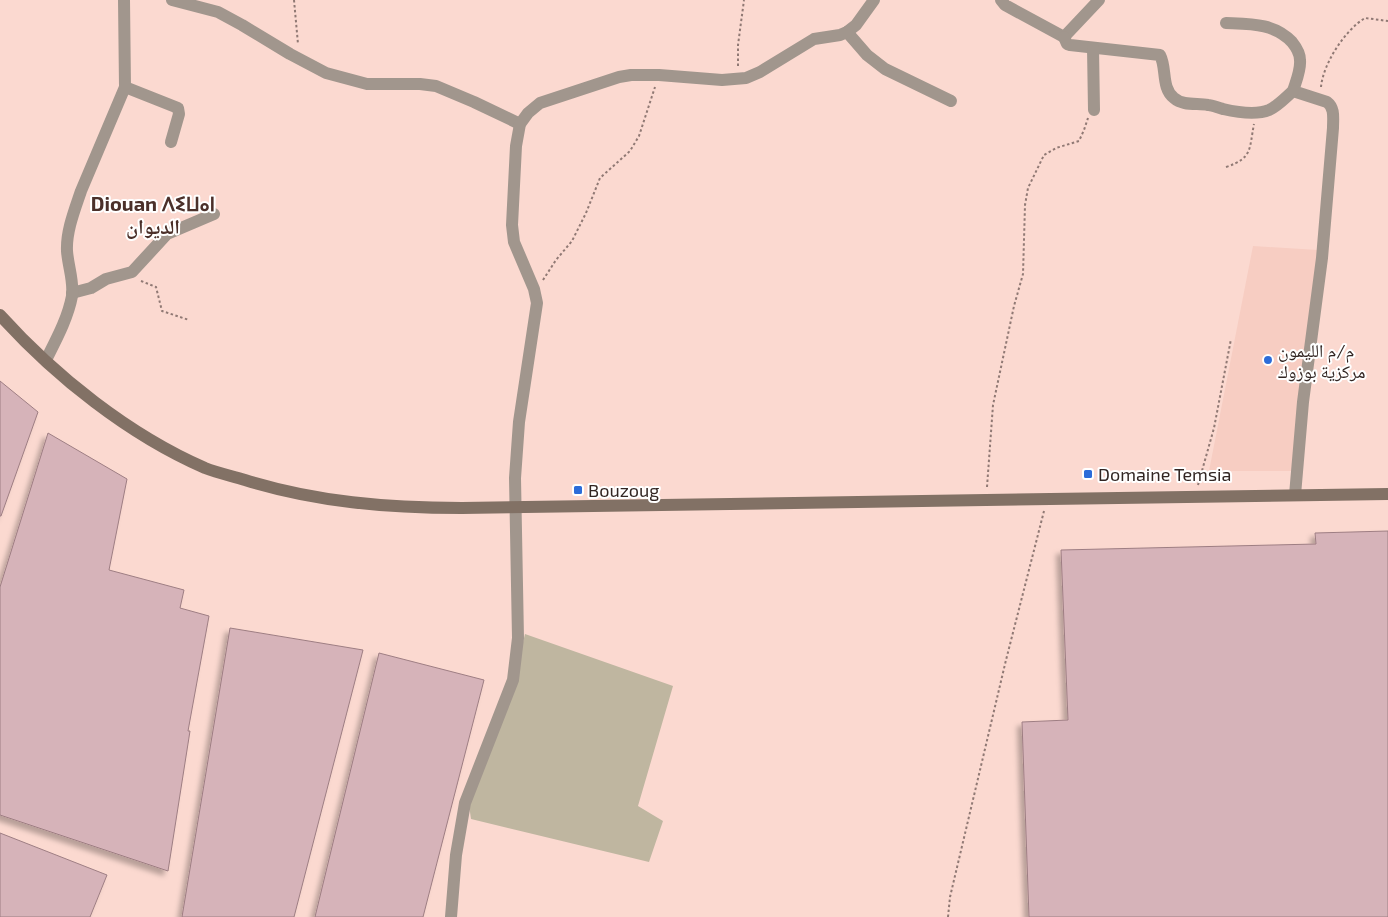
<svg xmlns="http://www.w3.org/2000/svg" width="1388" height="917" viewBox="0 0 1388 917" font-family="'Exo 2','Noto Naskh Arabic','Noto Sans Tifinagh',sans-serif">
<defs>
<filter id="shadow"><feDropShadow dx="-4.5" dy="4.5" stdDeviation="2.5" flood-color="#0004"/></filter>
</defs>
<rect width="100%" height="100%" fill="#fbd9d0"/>
<path fill="#f7cdc2" d="M 1253,246 L 1318,250 L 1292,471 L 1209,471 Z"/>
<path fill="#bfb6a0" d="M 525,634 L 673,686 L 638,806 L 663,821 L 649,862 L 471,819 L 469,805 L 509,700 Z"/>
<g fill="#d6b3b9" stroke="#9e7e83" filter="url(#shadow)">
<path d="M 0,381 L 38,412 L 1,516 L 0,516 Z"/>
<path d="M 48,433 L 127,479 L 109,570 L 184,590 L 180,608 L 209,616 L 188,731 L 190,731 L 168,871 L 0,815 L 0,587 Z"/>
<path d="M 1388,531 L 1388,917 L 1029,917 L 1022,722 L 1068,720 L 1061,550 L 1316,544 L 1315,533 Z"/>
<path d="M 230,628 L 363,650 L 294,917 L 182,917 Z"/>
<path d="M 379,653 L 484,680 L 423,917 L 315,917 Z"/>
<path d="M 0,833 L 107,875 L 90,917 L 0,917 Z"/>
</g>
<g fill="none" stroke-linecap="round" stroke-linejoin="round">
<g stroke="#907974" stroke-width="2" stroke-dasharray="2.5 2.5" stroke-linecap="butt">
<path d="M 294,0 L 298,44"/>
<path d="M 738,66 L 738,45 L 744,0"/>
<path d="M 1321,87 C 1323,64 1345,30 1365,18 L 1388,21"/>
<path d="M 1226,167 C 1253,158 1249,149 1254,124"/>
<path d="M 543,280 L 556,260 L 572,241 L 586,213 L 600,178 L 630,151 L 639,136 L 655,87"/>
<path d="M 141,281 L 156,287 L 162,311 L 189,320"/>
<path d="M 1198,485 L 1214,428 L 1231,339"/>
<path d="M 987,487 L 993,405 L 1014,306 L 1023,274 L 1025,205 L 1028,188 L 1044,155 L 1056,148 L 1079,141 L 1084,130 L 1088,118"/>
<path d="M 948,917 L 950,897 L 1006,660 L 1044,511"/>
</g>
<g stroke="#a1968d" stroke-width="12">
<path d="M 172,0 L 218,12 L 242,25 L 290,54 L 326,73 L 367,84 L 420,84 L 436,86 L 474,102 L 520,124"/>
<path d="M 1001,0 L 1005,5 L 1064,37 L 1099,0"/>
<path d="M 1226,23 C 1250,24 1274,23 1292,42 C 1296,47 1300,53 1300,60 C 1301,70 1296,81 1293,91 L 1327,102 C 1335,108 1333,118 1333,128 L 1322,258 L 1303,402 L 1295,495"/>
<path d="M 847,32 L 867,55 L 885,69 L 951,101"/>
<path d="M 1064,37 L 1067,44 L 1070,45 L 1160,55 C 1167,68 1161,88 1174,98 C 1183,106 1197,103 1208,105 C 1213,105 1218,108 1223,109 C 1236,112 1257,115 1269,110 C 1278,106 1286,97 1293,91"/>
<path d="M 1093,48 L 1094,110"/>
<path d="M 125,87 L 178,108 L 179,114 L 171,142"/>
<path d="M 72,293 L 91,288 L 106,279 L 132,272 L 167,234 L 214,214"/>
<path d="M 46,360 C 56,340 68,318 72,296 C 74,281 68,266 67,251 C 66,231 75,209 81,191 L 125,87 L 124,0"/>
<path d="M 451,917 L 456,855 L 465,803 L 513,680 L 518,638 L 515,478 L 519,422 L 537,303 L 534,289 L 514,242 L 512,225 L 516,146 L 520,124 L 528,113 L 540,103 L 619,77 L 631,75 L 659,75 L 722,80 L 746,78 L 760,72 L 814,39 L 840,35 L 847,32 L 856,25 L 874,0"/>
</g>
<path stroke="#827165" stroke-width="12" d="M 0,315 C 55,376 129,435 205,468 C 218,473 232,476 245,480 C 316,502 388,508 462,508 L 1388,494"/>
</g>
<g fill="#2c6cd9" stroke="#fff" stroke-width="2">
<circle cx="1268" cy="360" r="5"/>
<rect x="1083" y="469" width="10" height="10" rx="2.5"/>
<rect x="573" y="485" width="10" height="10" rx="2.5"/>
</g>
<g text-anchor="middle" dominant-baseline="central" stroke-width="4" stroke-linejoin="round" paint-order="stroke">
<g font-size="18" fill="#322522" stroke="#fff" text-anchor="start">
<text x="1278" y="350">م/م الليمون<tspan x="1278" dy="21">مركزية بوزوك</tspan></text>
<text x="1098" y="474">Domaine Temsia</text>
<text x="588" y="490">Bouzoug</text>
</g>
<g font-size="20" font-weight="bold" fill="#4b302a" stroke="#fff">
<text x="153" y="203">Diouan ⴷⵉⵡⴰⵏ<tspan x="153" dy="23">الديوان</tspan></text>
</g>
</g>
</svg>
